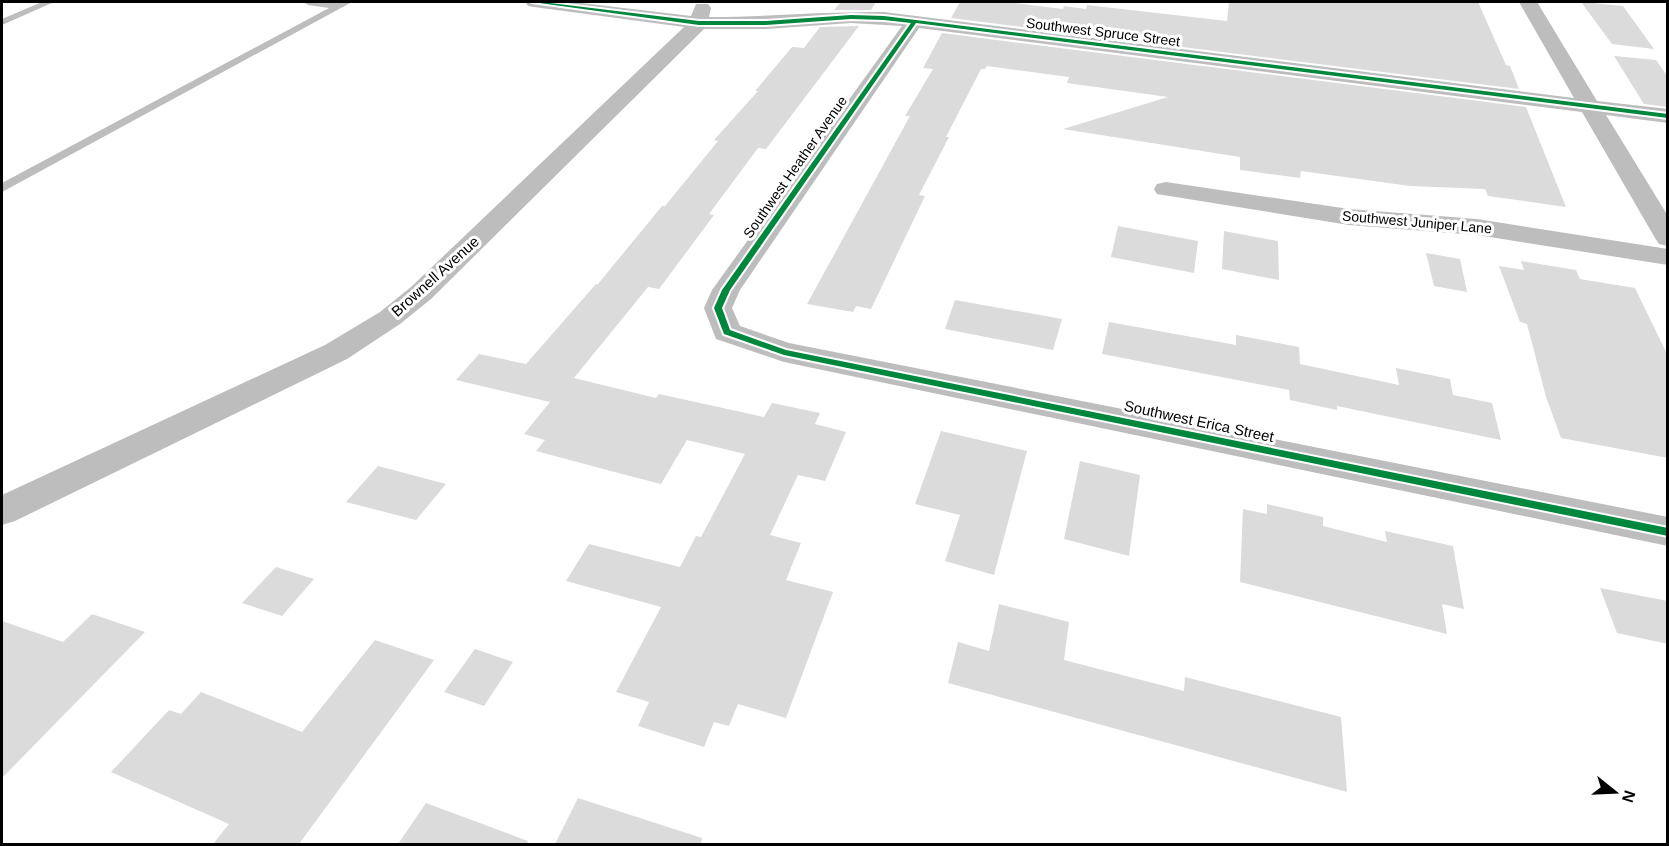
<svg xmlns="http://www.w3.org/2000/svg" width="1669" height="846" viewBox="0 0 1669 846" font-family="Helvetica,sans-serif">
<rect width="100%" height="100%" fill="#fff"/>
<g fill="#dbdbdb">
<path d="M 841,2 L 876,2 L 871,10 L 834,10 Z"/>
<path d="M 960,2 L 1006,2 L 1063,9 L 1064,6 L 1086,9 L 1087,5 L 1227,21 L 1229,2 L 1478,2 L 1506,65 L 1510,66 L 1519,89 L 951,18 Z"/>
<path d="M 1581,2 L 1623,6 L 1654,49 L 1612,44 Z"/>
<path d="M 859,26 L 766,149 L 758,148 L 709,214 L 714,215 L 659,289 L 648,287 L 574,378 L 656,398 L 659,394 L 764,417 L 772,403 L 820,413 L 815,424 L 846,432 L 825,481 L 798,475 L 770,535 L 801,543 L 786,580 L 833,592 L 786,718 L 738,704 L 729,726 L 714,722 L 704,747 L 638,726 L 649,702 L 616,692 L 661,607 L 566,581 L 589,544 L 680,567 L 696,536 L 701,537 L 745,454 L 687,440 L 661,484 L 622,474 L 536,451 L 545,440 L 524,434 L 550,402 L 456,380 L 479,354 L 526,364 L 596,284 L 598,284 L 662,206 L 665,206 L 718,141 L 714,140 L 758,91 L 755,91 L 792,47 L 804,48 L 820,27 Z"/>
<path d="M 942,33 L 1526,107 L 1566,207 L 1488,196 L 1485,189 L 1410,186 L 1301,171 L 1300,178 L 1240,170 L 1240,157 L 1063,129 L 1168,97 L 1067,83 L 1069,77 L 987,66 L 985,69 L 981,69 L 946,137 L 949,137 L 919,195 L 925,196 L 871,309 L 856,306 L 853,312 L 807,304 L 910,116 L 905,116 L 933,69 L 923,68 Z"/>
<path d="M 1614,56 L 1656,60 L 1668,77 L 1668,107 L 1644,104 Z"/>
<path d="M 1118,226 L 1198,241 L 1194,273 L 1111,257 Z"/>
<path d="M 1224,231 L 1278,241 L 1279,280 L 1222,269 Z"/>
<path d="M 1426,253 L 1460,259 L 1467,292 L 1434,286 Z"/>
<path d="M 1521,261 L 1576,270 L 1580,279 L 1635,288 L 1668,356 L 1668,458 L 1561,438 L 1546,397 L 1527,324 L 1520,322 L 1499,266 L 1524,270 Z"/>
<path d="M 955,300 L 1062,319 L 1053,350 L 945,329 Z"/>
<path d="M 1109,322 L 1236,345 L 1236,335 L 1299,347 L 1300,364 L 1399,385 L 1396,368 L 1450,379 L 1453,395 L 1492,403 L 1501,440 L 1337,406 L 1337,410 L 1290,400 L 1289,390 L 1102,354 Z"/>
<path d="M 941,431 L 1027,451 L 994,575 L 945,561 L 960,515 L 915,504 Z"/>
<path d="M 1080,461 L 1140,475 L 1129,556 L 1064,539 Z"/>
<path d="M 378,466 L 446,484 L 416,520 L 346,502 Z"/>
<path d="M 1267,504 L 1323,517 L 1323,526 L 1387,542 L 1385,531 L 1453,546 L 1464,609 L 1442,604 L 1447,634 L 1240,582 L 1243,509 L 1267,514 Z"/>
<path d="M 276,567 L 314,579 L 282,616 L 242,603 Z"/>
<path d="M 1600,588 L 1668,601 L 1668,644 L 1617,633 Z"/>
<path d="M 999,604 L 1069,622 L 1064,660 L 1184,691 L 1185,677 L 1341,717 L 1347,792 L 948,683 L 958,642 L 989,651 Z"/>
<path d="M 92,614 L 145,632 L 2,778 L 2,621 L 63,642 Z"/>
<path d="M 375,640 L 434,660 L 299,844 L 213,844 L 229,824 L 111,772 L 169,710 L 181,714 L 201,692 L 302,732 Z"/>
<path d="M 475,649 L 513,662 L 484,706 L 444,692 Z"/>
<path d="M 578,798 L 702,838 L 701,844 L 555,844 Z"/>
<path d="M 426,803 L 528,841 L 527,844 L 398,844 Z"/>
</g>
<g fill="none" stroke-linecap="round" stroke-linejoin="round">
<g fill="#bdbdbd" fill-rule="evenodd">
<path d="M 42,2 L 54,2 L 2,25 L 2,19 Z"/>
<path d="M 303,2 L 352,2 L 2,192 L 2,183 L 329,8 L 308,5 Z"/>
</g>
<g fill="#bdbdbd" fill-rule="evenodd">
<path d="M 525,2 L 573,2 L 691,16 L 696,4 L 708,4 L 711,8 L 709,17 C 768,17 826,11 884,12 L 1574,98 L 1519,2 L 1537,2 L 1597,101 L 1668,109 L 1668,123 L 1606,115 L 1668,216 L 1668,246 L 1659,244 L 1655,238 L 1582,112 L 919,28 L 740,290 L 732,308 L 740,326 L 789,343 L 1668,517 L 1668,546 L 784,362 L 716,339 L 704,308 L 712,290 L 902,26 L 851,23 L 766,29 L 704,29 L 431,299 L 400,324 L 347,359 L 15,521 L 2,525 L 2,495 L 325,345 L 380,312 L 411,287 L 684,27 L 534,7 L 528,6 Z"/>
<path d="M 1166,182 L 1349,209 L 1477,219 L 1668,249 L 1668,265 L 1477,235 L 1349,225 L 1157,194 L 1154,189 L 1157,184 Z"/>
</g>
<defs>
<path id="cycleway" d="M 532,2 L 542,2 L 699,21 L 766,21 L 851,15 L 884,16 L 1668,114 L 1668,118 L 916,23 L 730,290 L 722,308 L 730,330 L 786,350 L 1668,528 L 1668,536 L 784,355 L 724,334 L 714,308 L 722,290 L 911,23 L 884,20 L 851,19 L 766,25 L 699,25 Z"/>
</defs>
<use href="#cycleway" stroke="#fff" stroke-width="4"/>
<use href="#cycleway" fill="#00873e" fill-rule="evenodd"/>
</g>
<g text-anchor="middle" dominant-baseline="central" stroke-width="6" stroke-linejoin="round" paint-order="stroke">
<g font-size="14" fill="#000" stroke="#fff">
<text transform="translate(1103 32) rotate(7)">Southwest Spruce Street</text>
<text transform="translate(795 167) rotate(-55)">Southwest Heather Avenue</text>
<text transform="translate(1417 222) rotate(5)">Southwest Juniper Lane</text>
</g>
<g font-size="15" fill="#000" stroke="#fff">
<text transform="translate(435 276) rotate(-42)">Brownell Avenue</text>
<text transform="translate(1199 421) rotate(12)">Southwest Erica Street</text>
</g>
</g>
<rect width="1669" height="846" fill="none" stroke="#000000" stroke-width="6"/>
<g transform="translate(1615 792) rotate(108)" stroke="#ffffff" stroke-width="4.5" paint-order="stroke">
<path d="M0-4.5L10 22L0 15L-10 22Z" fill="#000000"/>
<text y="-9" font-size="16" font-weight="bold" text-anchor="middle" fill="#000000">N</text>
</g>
</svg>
